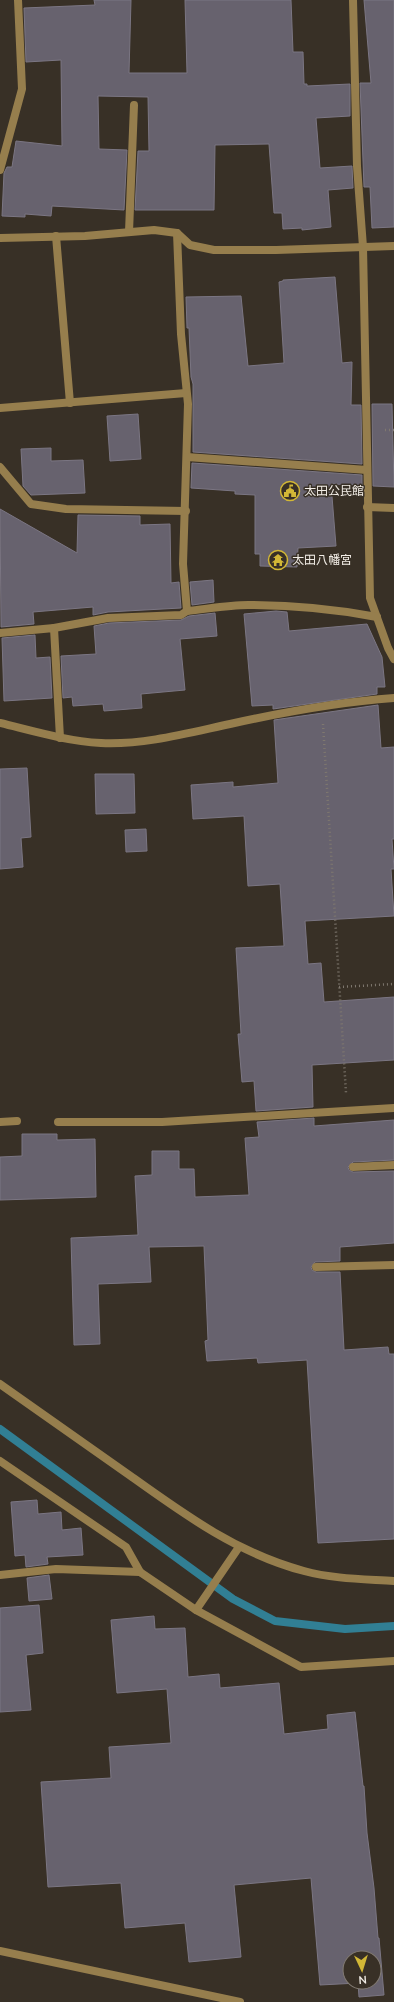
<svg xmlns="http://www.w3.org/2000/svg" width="394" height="2002" viewBox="0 0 394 2002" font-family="'Nunito Sans','Noto Sans JP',sans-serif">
<rect width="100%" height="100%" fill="#383026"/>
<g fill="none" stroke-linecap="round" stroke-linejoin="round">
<path stroke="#317f94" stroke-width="8" d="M 0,1429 L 233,1599 L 275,1621 L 345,1629 L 394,1626"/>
</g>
<g fill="#67626e" stroke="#7b7683" fill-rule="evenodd">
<path d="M 94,0 L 131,0 L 129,73 L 187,73 L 185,0 L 291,0 L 293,52 L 303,52 L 304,84 L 307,84 L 307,86 L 350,84 L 350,116 L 316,118 L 320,168 L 352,166 L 353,188 L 328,190 L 331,227 L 302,230 L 302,228 L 283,229 L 282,213 L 274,213 L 269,144 L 215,145 L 214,210 L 135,210 L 138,151 L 149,151 L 148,97 L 98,96 L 99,149 L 127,150 L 124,210 L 52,206 L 51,216 L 25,214 L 25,217 L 2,216 L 4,173 L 7,167 L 12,167 L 16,141 L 62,146 L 61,60 L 26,62 L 24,8 L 95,5 Z"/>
<path d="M 364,0 L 394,0 L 394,227 L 372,228 L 370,187 L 364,187 L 360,83 L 371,83 Z"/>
<path d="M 335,277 L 342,363 L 352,362 L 351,405 L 361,405 L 362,464 L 193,452 L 193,384 L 191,377 L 189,328 L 187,328 L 186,297 L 241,296 L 248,366 L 284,363 L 279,282 L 283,281 L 283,280 Z"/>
<path d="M 372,404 L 392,404 L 394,487 L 373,486 Z"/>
<path d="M 138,414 L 141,459 L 110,461 L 107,416 Z"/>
<path d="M 51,448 L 51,461 L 83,460 L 85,493 L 31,495 L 23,486 L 21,449 Z"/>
<path d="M 192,463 L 362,475 L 362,485 L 331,484 L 336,546 L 298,548 L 297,567 L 260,566 L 260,554 L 255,554 L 255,495 L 235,494 L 235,491 L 191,488 Z"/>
<path d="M 0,509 L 77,553 L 78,515 L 140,516 L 140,525 L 170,524 L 171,583 L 179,582 L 181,608 L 108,612 L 93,615 L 93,607 L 33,612 L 34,624 L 1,627 Z"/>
<path d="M 213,580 L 214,602 L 192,605 L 190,582 Z"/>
<path d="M 276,611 L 287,612 L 289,631 L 367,624 L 382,657 L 385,687 L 377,687 L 377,694 L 273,709 L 273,705 L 252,706 L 244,614 Z"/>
<path d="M 215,613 L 217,636 L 180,639 L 185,690 L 141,694 L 142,708 L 104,711 L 103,704 L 73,706 L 72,697 L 63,698 L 61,656 L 96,654 L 94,626 L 109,623 L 181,620 L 189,616 Z"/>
<path d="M 35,635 L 36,658 L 50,657 L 52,698 L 4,701 L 2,638 Z"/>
<path d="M 378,705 L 381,748 L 394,747 L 394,839 L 392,839 L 394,869 L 391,869 L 394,916 L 305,921 L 308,964 L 321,963 L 324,1002 L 394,997 L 394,1060 L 312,1065 L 313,1107 L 256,1111 L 254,1081 L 242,1082 L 238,1034 L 241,1034 L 236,948 L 284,946 L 280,884 L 248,886 L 244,816 L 193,819 L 191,785 L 233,782 L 233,787 L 278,783 L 274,720 Z"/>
<path d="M 27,768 L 31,837 L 21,838 L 23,867 L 0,869 L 0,769 Z"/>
<path d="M 95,774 L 134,774 L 135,813 L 96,814 Z"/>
<path d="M 146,829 L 147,851 L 126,852 L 125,830 Z"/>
<path d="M 314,1118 L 314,1126 L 394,1120 L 394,1160 L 353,1162 L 348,1167 L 349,1170 L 353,1172 L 394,1171 L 394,1243 L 340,1247 L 340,1261 L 315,1262 L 311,1267 L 312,1270 L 316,1272 L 340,1272 L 344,1350 L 388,1347 L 389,1354 L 394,1354 L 394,1539 L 318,1543 L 307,1360 L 258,1363 L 257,1358 L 207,1361 L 205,1341 L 208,1340 L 204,1246 L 149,1247 L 151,1282 L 98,1284 L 100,1344 L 74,1345 L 71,1238 L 138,1235 L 135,1176 L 152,1175 L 152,1151 L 179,1151 L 179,1169 L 194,1169 L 195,1197 L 249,1195 L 245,1138 L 259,1137 L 257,1122 Z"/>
<path d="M 22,1134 L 57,1134 L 57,1140 L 95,1139 L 96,1197 L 0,1200 L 0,1157 L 22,1156 Z"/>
<path d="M 37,1500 L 38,1514 L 61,1512 L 62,1530 L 81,1528 L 83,1555 L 47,1557 L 48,1564 L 26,1567 L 25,1555 L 15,1556 L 11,1502 Z"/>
<path d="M 49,1575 L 52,1599 L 29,1601 L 27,1578 Z"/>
<path d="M 39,1605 L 43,1653 L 26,1655 L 31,1710 L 0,1712 L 0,1608 Z"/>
<path d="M 154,1616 L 155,1629 L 185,1628 L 188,1677 L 219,1674 L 220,1688 L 279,1683 L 284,1734 L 328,1729 L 327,1715 L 355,1712 L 363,1786 L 364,1786 L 367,1833 L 374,1888 L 378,1938 L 379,1938 L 384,1995 L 359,1997 L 358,1983 L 320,1985 L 311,1878 L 234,1885 L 241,1957 L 189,1962 L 185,1923 L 125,1928 L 121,1883 L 48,1887 L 41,1782 L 111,1778 L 109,1747 L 171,1743 L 167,1689 L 117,1693 L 111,1620 ZM 350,1958 L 374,1958 L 374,1982 L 350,1982 Z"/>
</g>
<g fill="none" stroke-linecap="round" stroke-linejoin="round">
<g stroke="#7f786f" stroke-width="2.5" stroke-dasharray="1 3" stroke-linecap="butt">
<path d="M 385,430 L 394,430"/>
<path d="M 323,724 L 346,1093"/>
<path d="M 339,987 L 394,984"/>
</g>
<g stroke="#967e4d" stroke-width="8">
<path d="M 129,232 L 134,105"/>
<path d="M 177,233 L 181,334 L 188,404 L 183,564 L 187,611"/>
<path d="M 56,236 L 70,403"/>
<path d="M 0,408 L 186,393"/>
<path d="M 0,467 L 31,504 L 66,509 L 186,511"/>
<path d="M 353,1167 L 394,1165"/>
<path d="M 316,1267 L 394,1265"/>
</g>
<g stroke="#967e4d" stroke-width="8">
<path d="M 353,0 L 357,166 L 363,247 L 370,598 L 388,648 L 394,659"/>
<path d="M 0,170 L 22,89 L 18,0"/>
<path d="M 0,238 L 85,236 L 154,230 L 177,233 L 190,245 L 214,250 L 276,250 L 394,246"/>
<path d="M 187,457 L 367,470"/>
<path d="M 367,507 L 394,508"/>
<path d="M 54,628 L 108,618 L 181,615 L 187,611 C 207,609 228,605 248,605 C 291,605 335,609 377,617"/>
<path d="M 0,633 L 54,628 L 60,738"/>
<path d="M 0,723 C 33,731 66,741 101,743 C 144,745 188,733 230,724 C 284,712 338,702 394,698"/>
<path d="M 0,1122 L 17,1121"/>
<path d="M 58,1122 L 162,1122 L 394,1108"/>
<path d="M 0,1461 L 126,1547 L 140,1572"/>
<path d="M 0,1575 L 56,1569 L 140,1572 L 196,1610 L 301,1667 L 394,1661"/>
<path d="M 196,1610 L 239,1547"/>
</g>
<g stroke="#967e4d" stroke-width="8">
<path d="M 0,1384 C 44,1415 88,1446 132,1477 C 185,1515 239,1554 304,1571 C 333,1579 364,1579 394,1581"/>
<path d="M 0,1951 L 240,2002"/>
</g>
</g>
<defs>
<symbol id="civic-ring" viewBox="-11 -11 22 22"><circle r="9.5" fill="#383026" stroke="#d2b736" stroke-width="1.5"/><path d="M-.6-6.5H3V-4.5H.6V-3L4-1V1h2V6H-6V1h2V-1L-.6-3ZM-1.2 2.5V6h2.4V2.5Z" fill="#d2b736"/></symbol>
<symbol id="temple-ring" viewBox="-11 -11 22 22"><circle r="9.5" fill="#383026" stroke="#d2b736" stroke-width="1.5"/><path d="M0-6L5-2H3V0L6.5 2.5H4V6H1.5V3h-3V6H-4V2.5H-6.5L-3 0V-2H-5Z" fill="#d2b736"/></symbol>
</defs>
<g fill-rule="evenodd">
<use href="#civic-ring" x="279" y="480" width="22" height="22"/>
<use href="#temple-ring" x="267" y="549" width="22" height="22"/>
</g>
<g text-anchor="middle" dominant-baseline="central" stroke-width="3" stroke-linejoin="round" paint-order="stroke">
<g font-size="12" fill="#f1ece5" stroke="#383026" text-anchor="start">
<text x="304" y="491">太田公民館</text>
<text x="292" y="560">太田八幡宮</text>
</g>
</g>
<g transform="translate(362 1970) rotate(176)"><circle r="19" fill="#383026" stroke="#827b72"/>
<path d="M0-3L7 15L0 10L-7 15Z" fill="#d2b736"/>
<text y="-6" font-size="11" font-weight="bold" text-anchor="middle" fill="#f1ece5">N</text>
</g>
</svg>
